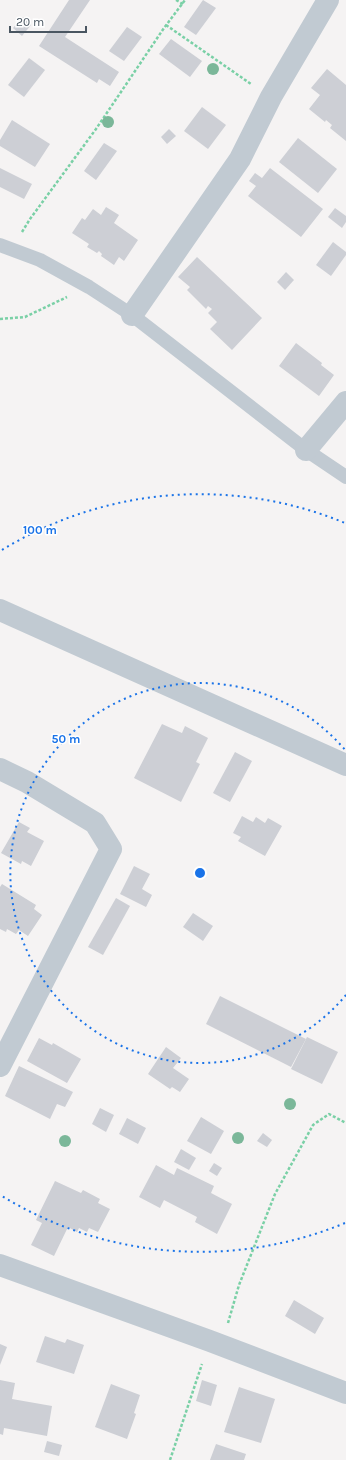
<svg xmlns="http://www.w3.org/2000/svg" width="346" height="1460" viewBox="0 0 346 1460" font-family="Karla,sans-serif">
<rect width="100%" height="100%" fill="#f5f3f3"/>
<g fill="#cdcfd5">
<path d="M 69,0 L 90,0 L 65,37 L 119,72 L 110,86 L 99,79 L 97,83 L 39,46 Z"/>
<path d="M 203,0 L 216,8 L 196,35 L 184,27 Z"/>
<path d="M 23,17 L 31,25 L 22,36 L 13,28 Z"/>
<path d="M 127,27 L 142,37 L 124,61 L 109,51 Z"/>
<path d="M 171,39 L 202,61 L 190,77 L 159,54 Z"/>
<path d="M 29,58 L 45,70 L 24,97 L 8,85 Z"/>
<path d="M 327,69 L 346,85 L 346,141 L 330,128 L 332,125 L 326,120 L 325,122 L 309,109 L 320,95 L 311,88 Z"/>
<path d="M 202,107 L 226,125 L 208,149 L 184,131 Z"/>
<path d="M 12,120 L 50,144 L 35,167 L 0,146 L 0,140 Z"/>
<path d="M 169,129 L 176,136 L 167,144 L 161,137 Z"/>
<path d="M 298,138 L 337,169 L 318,193 L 279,162 Z"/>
<path d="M 104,143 L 117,151 L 96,180 L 84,171 Z"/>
<path d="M 0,168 L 32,184 L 24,199 L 0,187 Z"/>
<path d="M 270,168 L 323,209 L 301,237 L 248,196 L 256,186 L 249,181 L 255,173 L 262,178 Z"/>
<path d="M 106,207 L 119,215 L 114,223 L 138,240 L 124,261 L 119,257 L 114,265 L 101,256 L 102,254 L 99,251 L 97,253 L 87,247 L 89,244 L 72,233 L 82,218 L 85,220 L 93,209 L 101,215 Z"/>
<path d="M 335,208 L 346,216 L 346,222 L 342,228 L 328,217 Z"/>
<path d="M 333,242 L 346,252 L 346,255 L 331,276 L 316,265 Z"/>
<path d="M 197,257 L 262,318 L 232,350 L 210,329 L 217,322 L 208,313 L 212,309 L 208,306 L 206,309 L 187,290 L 190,287 L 178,277 Z"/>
<path d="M 286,272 L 294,280 L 285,290 L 277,282 Z"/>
<path d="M 296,343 L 322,363 L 321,365 L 334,375 L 319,396 L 279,366 Z"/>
<path d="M 162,724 L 182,733 L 185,726 L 208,738 L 196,762 L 200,764 L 181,802 L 134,778 Z"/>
<path d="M 235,752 L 252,761 L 230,802 L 213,793 Z"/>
<path d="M 242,816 L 253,822 L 256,817 L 265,823 L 268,818 L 282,826 L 265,856 L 238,841 L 241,837 L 233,833 Z"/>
<path d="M 19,822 L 30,828 L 27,832 L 44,841 L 31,866 L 22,861 L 21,864 L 1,853 Z"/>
<path d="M 134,866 L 150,874 L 142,889 L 152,895 L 146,907 L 120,894 Z"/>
<path d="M 2,884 L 36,905 L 34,909 L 42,915 L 28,936 L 19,930 L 16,934 L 7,929 L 6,932 L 0,929 L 0,887 Z"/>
<path d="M 116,898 L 130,906 L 103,955 L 88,947 Z"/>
<path d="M 193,913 L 213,926 L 203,941 L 183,927 Z"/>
<path d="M 220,996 L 306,1039 L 291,1067 L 206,1024 Z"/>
<path d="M 307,1037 L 338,1052 L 322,1084 L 291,1069 Z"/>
<path d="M 39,1038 L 52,1045 L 53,1043 L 81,1059 L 67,1083 L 27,1061 Z"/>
<path d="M 166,1047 L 181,1058 L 173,1068 L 189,1079 L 180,1092 L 172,1087 L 170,1089 L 148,1074 Z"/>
<path d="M 19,1066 L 73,1092 L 65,1107 L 57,1104 L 50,1119 L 5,1096 Z"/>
<path d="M 100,1108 L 114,1115 L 106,1132 L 92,1124 Z"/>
<path d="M 201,1117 L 224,1131 L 211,1154 L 187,1141 Z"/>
<path d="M 127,1118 L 146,1128 L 138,1144 L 119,1134 Z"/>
<path d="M 263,1133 L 272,1140 L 267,1147 L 257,1141 Z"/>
<path d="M 181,1149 L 196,1158 L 189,1170 L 174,1162 Z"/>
<path d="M 214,1163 L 222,1168 L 217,1176 L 209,1171 Z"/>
<path d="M 156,1165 L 174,1175 L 177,1168 L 214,1186 L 211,1193 L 232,1204 L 217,1234 L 195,1222 L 197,1217 L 164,1200 L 160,1208 L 139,1197 Z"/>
<path d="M 55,1181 L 81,1193 L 83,1190 L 100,1199 L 98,1203 L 110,1209 L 98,1232 L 89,1228 L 87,1232 L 79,1228 L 77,1232 L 68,1227 L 54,1256 L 31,1245 L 42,1223 L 36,1220 Z"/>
<path d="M 294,1300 L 324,1318 L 315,1334 L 285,1316 Z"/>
<path d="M 45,1336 L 65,1343 L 67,1339 L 84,1345 L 74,1374 L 36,1362 Z"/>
<path d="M 0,1344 L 7,1347 L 0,1365 Z"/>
<path d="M 0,1380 L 15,1383 L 12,1399 L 52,1406 L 47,1436 L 4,1428 L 3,1435 L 0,1434 Z"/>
<path d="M 202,1380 L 217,1385 L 211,1406 L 196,1401 Z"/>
<path d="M 111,1384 L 140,1395 L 134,1413 L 136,1414 L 127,1439 L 95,1427 Z"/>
<path d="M 239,1387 L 275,1399 L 261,1443 L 224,1432 Z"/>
<path d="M 47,1441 L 62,1445 L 59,1456 L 44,1452 Z"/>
<path d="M 216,1444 L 246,1454 L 244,1460 L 210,1460 Z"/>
</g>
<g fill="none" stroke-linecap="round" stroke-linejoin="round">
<g stroke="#7ad0a6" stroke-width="2.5" stroke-dasharray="3 2" stroke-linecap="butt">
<path d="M 176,0 L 183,4"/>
<path d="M 166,25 L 251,84"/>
<path d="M 22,232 L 30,219 L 96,129 L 164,28 L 185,0"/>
<path d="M 0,319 L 25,317 L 67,297"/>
<path d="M 228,1323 L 239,1285 L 275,1194 L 313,1125 L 329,1114 L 346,1123"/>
<path d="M 170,1460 L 202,1364"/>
</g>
<path stroke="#c1cad2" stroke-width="14" d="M 0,245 L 40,260 L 89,287 L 132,315 L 306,450 L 346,477"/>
<g stroke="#c1cad2" stroke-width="22">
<path d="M 132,315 L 240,159 L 271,97 L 328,0"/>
<path d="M 306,450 L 346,402"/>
<path d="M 0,610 L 346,765"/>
<path d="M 0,769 L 27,782 L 95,823 L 111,849 L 0,1066"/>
<path d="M 0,1265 L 210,1341 L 346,1393"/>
</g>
</g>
<g fill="#7bb799">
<circle cx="213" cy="69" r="6"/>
<circle cx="108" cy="122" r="6"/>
<circle cx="290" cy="1104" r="6"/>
<circle cx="238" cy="1138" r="6"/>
<circle cx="65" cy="1141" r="6"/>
</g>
<g fill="none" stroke="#1a73e8" stroke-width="2" stroke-dasharray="2 4">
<path d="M346 995A190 190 0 1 1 346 751"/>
<path d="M345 1223A379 379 0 0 1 2 1196M2 550A379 379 0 0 1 345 523"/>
</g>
<circle cx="200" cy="873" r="6" fill="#1a73e8" stroke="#fff" stroke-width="2"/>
<g font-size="12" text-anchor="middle" font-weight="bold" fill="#1a73e8" stroke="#fff" stroke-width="3" stroke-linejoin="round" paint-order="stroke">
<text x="40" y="534">100 m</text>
<text x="66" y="743">50 m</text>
</g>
<path d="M10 26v6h76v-6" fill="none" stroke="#4a5661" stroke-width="2"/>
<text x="16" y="26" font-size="12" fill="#4a5661" stroke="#ffffff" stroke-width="3" paint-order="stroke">20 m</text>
</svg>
